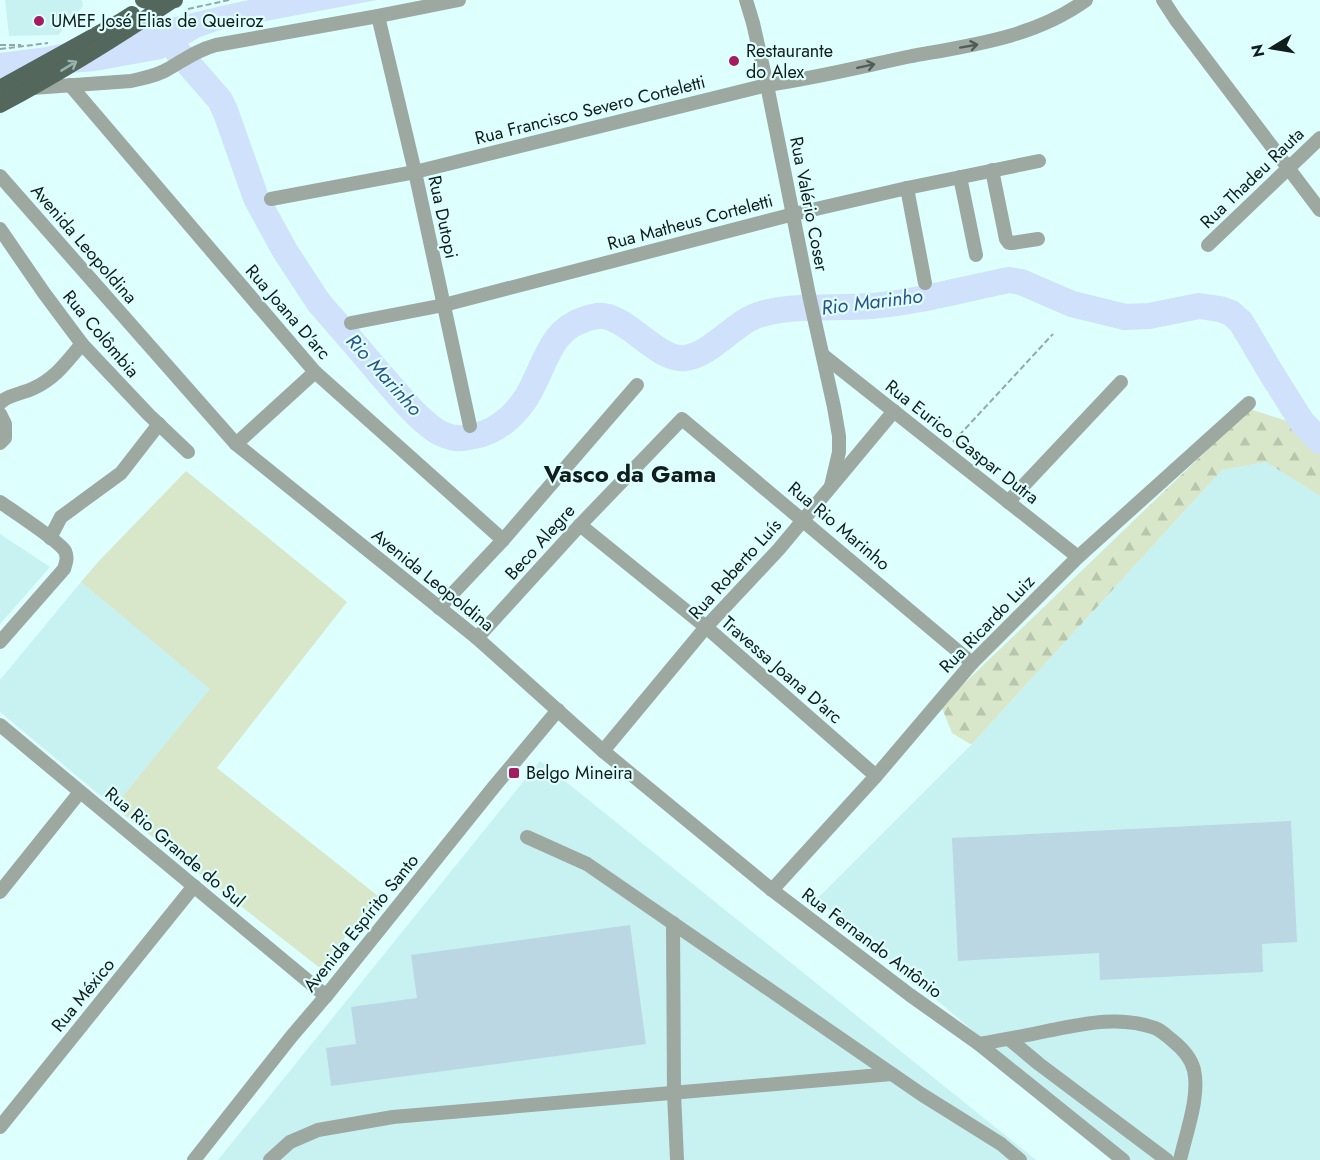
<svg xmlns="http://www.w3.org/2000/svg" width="1320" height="1160" viewBox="0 0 1320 1160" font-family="Jost,sans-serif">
<defs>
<pattern id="forest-firs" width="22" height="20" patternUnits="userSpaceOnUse" patternTransform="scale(1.5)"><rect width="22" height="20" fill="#d8e7ca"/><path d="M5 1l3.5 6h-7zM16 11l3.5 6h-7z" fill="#b8c6ad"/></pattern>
</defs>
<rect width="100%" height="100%" fill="#ddfffe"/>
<g fill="#c7f2f1">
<path d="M 5,0 L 82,0 L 83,6 L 58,35 L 9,36 Z"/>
<path d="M 1266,462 L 1320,496 L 1320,1160 L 1126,1160 L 817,899 L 972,744 L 1222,470 Z"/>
<path d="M 0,534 L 50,567 L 0,624 Z"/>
<path d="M 81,582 L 211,689 L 114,807 L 0,712 L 0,680 Z"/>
<path d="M 540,761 L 1036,1160 L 218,1160 Z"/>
</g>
<path fill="#d8e7ca" d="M 186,471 L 347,602 L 217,768 L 378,896 L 320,968 L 114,807 L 210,689 L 81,582 L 98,562 Z"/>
<path fill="url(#forest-firs)" d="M 1250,409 L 1308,428 L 1320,437 L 1320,496 L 1266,462 L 1222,470 L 972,744 L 970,744 L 952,733 L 942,708 L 949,698 Z"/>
<path fill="#cfe1fb" d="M 249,0 L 377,0 L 223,29 L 200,37 L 162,59 L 95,71 L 0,79 L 0,53 C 15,51 31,49 46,47 C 114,34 181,14 249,0 Z"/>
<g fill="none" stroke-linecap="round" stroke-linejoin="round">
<path stroke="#cfe1fb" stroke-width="26" d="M 171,44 L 220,100 L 226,113 L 256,198 L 285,251 L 319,303 C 340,327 361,351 381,375 C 398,394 414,415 435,430 C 441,434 448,437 456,438 C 461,439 468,437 474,436 C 502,431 524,407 535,381 C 547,357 554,329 583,320 C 587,318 592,317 597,316 C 626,313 656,361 685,358 C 711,355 734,323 758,315 C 790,304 837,309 871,306 C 918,302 964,289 1009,280 L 1021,282 L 1072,304 L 1125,317 L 1149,316 L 1199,306 L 1220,309 L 1231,313 L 1241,322 L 1273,376 L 1302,422 L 1320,441"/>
</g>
<g fill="#bbd7e3">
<path d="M 1291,821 L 1297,942 L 1262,944 L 1263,972 L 1100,980 L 1099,953 L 958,961 L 952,838 Z"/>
<path d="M 630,925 L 646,1044 L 331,1086 L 326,1048 L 356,1044 L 351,1007 L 417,998 L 411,955 Z"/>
</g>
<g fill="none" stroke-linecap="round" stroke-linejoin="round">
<g stroke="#90a9a8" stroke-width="2" stroke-dasharray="6 3" stroke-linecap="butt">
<path d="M 188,9 L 229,0"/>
<path d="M 0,45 L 21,45"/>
<path d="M 0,49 L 48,43"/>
<path d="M 953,442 L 1053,334"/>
</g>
<g stroke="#9da8a1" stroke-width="14">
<path d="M 746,0 L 753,23 L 767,85 L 809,295 L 834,407 L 839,436 L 839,452 L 831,486"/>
<path d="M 1163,0 L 1176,20 L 1320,210"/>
<path d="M 378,16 L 415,172 L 470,426"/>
<path d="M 70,85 L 315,372 L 503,540"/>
<path d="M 32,88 L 131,81 C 143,78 157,76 168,69 C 184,60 197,50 216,45 L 378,16 L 459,0"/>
<path d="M 992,170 L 1006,239 L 1009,243 L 1012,243 L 1038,239"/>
<path d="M 0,176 L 236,444 L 477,638 L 603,751 L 772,890 L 910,995 L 979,1044 L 1123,1160"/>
<path d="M 960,177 L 976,255"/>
<path d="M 907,188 L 925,283"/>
<path d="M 271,199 L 415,172 L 767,85 C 816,78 864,66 912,56 C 973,45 1035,37 1086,0"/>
<path d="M 0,229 L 44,293 L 82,344 L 149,415 L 188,452"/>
<path d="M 1208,245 L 1320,138"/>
<path d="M 351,323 L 444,305 L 794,214 L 907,188 L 1039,161"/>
<path d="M 824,356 L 1078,557"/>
<path d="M 0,403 C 9,394 22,394 34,388 C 57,377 66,362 82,344"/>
<path d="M 0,414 L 5,424 L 5,438 L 0,443"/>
<path d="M 236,444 L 315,372"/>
<path d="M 0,502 C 13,511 59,541 65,551 C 68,558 66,563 64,569 L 0,642"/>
<path d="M 1008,502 L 1121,382"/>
<path d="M 580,525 L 706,627 L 876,776"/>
<path d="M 50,538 L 61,517 L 121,473 L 159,424"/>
<path d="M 439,608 L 503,540 L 637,385"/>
<path d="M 477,638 L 580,525 L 682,419 L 972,663"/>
<path d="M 0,725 L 326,996"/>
<path d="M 603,751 L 706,627 L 779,549 L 894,411"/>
<path d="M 527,837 L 587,864 L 921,1094 L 1001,1144 L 1020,1160"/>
<path d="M 772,890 L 876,776 L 972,663 L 1078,557 L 1249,403"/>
<path d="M 0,892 L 80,792"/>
<path d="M 673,923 L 674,1093 L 677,1160"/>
<path d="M 1009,1039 L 1039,1064 L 1167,1160"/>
<path d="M 979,1044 C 1002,1040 1024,1036 1047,1031 C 1082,1024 1119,1015 1155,1028 C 1161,1030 1168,1037 1173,1041 C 1183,1049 1191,1058 1194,1070 C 1200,1097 1186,1133 1180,1160"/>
<path d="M 0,1127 L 194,886"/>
<path d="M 194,1160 L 291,1037 L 326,996 L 493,788 L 558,710"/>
<path d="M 270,1160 L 290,1142 L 318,1130 L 393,1117 L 892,1074"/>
</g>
<path stroke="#53675c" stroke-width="16" d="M 143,0 L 151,2 L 175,0"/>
<g stroke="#53675c" stroke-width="16">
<path d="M 0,88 L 121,21 L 132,14"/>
<path d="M 0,105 C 60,73 116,38 173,0"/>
</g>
</g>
<defs><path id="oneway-shaft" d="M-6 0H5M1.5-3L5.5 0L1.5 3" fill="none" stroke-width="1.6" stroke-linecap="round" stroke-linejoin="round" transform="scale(1.5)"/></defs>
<g stroke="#505c58">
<use href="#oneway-shaft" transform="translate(969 46) rotate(-10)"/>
<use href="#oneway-shaft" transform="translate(866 66) rotate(-12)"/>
</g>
<use stroke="#98b3ad" href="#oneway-shaft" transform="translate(69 66) rotate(-31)"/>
<g fill="#a51b62" stroke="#ddfffe" stroke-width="2">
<circle cx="39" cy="21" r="6"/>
<circle cx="734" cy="61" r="6"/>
<rect x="508" y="767" width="12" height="12" rx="3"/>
</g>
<g text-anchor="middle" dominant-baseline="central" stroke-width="4.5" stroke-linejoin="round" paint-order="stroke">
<g font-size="18" fill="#111d1c" stroke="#ddfffe" text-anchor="start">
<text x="51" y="21">UMEF José Elias de Queiroz</text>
<text x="746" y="51">Restaurante<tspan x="746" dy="21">do Alex</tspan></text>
<text x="526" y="773">Belgo Mineira</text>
</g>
<g font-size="18" fill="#111d1c" stroke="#ddfffe">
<text transform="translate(590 110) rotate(-14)">Rua Francisco Severo Corteletti</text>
<text transform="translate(1252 178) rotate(-44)">Rua Thadeu Rauta</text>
<text transform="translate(809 204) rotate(79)">Rua Valério Coser</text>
<text transform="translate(443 217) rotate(78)">Rua Dutopi</text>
<text transform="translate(690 222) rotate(-15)">Rua Matheus Corteletti</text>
<text transform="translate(84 244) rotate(49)">Avenida Leopoldina</text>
<text transform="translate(288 312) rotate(49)">Rua Joana D'arc</text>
<text transform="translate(101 334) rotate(50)">Rua Colômbia</text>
<text transform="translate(962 442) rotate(38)">Rua Eurico Gaspar Dutra</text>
<text transform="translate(839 526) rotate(40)">Rua Rio Marinho</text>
<text transform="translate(540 542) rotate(-48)">Beco Alegre</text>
<text transform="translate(735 569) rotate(-48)">Rua Roberto Luís</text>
<text transform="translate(433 580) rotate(39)">Avenida Leopoldina</text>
<text transform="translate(987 624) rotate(-46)">Rua Ricardo Luiz</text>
<text transform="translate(782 670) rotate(41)">Travessa Joana D'arc</text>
<text transform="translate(175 847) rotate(40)">Rua Rio Grande do Sul</text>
<text transform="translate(361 923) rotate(-51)">Avenida Espírito Santo</text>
<text transform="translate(872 943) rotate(37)">Rua Fernando Antônio</text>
<text transform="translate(83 995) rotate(-51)">Rua México</text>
</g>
<g font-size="20" font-style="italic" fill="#2e5187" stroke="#ddfffe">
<text transform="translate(872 302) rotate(-7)">Rio Marinho</text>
<text transform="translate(384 375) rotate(48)">Rio Marinho</text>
</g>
<g font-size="24" font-weight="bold" fill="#111d1c" stroke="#ddfffe">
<text x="630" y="473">Vasco da Gama</text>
</g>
</g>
<g transform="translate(1272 48) rotate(259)" stroke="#ddfffe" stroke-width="4.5" paint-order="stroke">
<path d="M0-4.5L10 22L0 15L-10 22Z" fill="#111d1c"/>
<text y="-9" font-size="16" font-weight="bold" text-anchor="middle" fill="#111d1c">N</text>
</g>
</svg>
